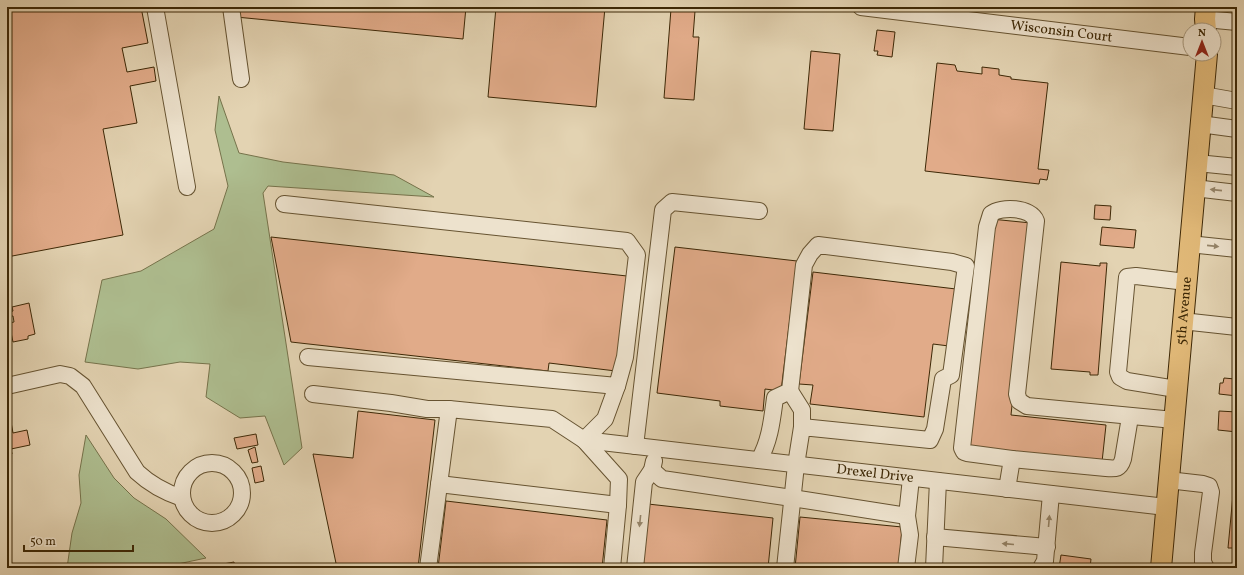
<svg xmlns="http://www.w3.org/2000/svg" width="1244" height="575" viewBox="0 0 1244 575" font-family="Vollkorn,serif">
<rect width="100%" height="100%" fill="#e3d3b2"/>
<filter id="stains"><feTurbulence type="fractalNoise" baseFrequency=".005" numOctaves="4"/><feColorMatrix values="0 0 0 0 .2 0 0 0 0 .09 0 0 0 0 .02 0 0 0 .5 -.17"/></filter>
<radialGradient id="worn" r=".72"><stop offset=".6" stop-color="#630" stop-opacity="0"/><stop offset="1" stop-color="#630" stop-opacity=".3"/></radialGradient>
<g fill="#aebe90" stroke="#76734b">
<path d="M 219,96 L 239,153 L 283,162 L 394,175 L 434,197 L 268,186 L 263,193 L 302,448 L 284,465 L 265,416 L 240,418 L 206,397 L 210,364 L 180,362 L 138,369 L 85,362 L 102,280 L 141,271 L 214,229 L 228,186 L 215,130 Z"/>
<path d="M 86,435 L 114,478 L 134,498 L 166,519 L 206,558 L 159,568 L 67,568 L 72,533 L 81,503 L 79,475 Z"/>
</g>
<g fill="#e1ab89" stroke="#3d2806">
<path d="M 7,7 L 141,7 L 148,43 L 122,48 L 127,72 L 154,67 L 156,81 L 130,86 L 137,123 L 103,129 L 123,235 L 7,257 Z"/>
<path d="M 237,7 L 466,7 L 463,39 L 236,17 Z"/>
<path d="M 496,7 L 605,7 L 596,107 L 488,97 Z"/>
<path d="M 671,9 L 695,11 L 693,37 L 699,37 L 694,100 L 664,98 Z"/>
<path d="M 877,30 L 895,32 L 892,57 L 877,55 L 878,51 L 874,51 Z"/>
<path d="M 811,51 L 840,54 L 833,131 L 804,129 Z"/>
<path d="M 937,63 L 955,65 L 957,71 L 982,74 L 982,67 L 999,69 L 999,75 L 1011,77 L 1011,79 L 1048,83 L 1038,169 L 1049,170 L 1047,180 L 1040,179 L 1039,184 L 925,171 Z"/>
<path d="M 1095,205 L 1111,206 L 1110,220 L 1094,219 Z"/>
<path d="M 991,219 L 1031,223 L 1011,415 L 1106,425 L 1102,462 L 967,448 Z"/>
<path d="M 1102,227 L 1136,230 L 1134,248 L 1100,245 Z"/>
<path d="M 271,237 L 627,276 L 616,371 L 549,363 L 548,371 L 291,342 Z"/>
<path d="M 675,247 L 797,261 L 781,391 L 765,389 L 763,411 L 720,406 L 720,401 L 657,393 Z"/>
<path d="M 1061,262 L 1100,266 L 1100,263 L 1107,263 L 1098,375 L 1090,375 L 1090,372 L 1051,369 Z"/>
<path d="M 813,272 L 956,289 L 949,346 L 933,344 L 924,417 L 810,404 L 813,385 L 799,384 Z"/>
<path d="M 1234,278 L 1237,278 L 1237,297 L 1233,296 Z"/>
<path d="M 29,303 L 35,334 L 28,336 L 28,339 L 13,342 L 9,323 L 14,322 L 13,316 L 11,316 L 10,312 L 13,311 L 12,307 Z"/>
<path d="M 1235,376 L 1237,377 L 1237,396 L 1219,394 L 1220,383 L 1223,383 L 1224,378 L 1235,379 Z"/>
<path d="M 358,411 L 435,420 L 418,568 L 337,568 L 313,454 L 353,458 Z"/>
<path d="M 1219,411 L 1237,412 L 1237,432 L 1218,430 Z"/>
<path d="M 11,422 L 13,433 L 27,430 L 30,445 L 11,449 L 12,454 L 9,454 L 10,458 L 7,459 L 7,423 Z"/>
<path d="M 256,434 L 258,445 L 237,449 L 234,438 Z"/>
<path d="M 255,447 L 258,462 L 252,463 L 248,450 Z"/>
<path d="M 261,466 L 264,481 L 255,483 L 252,468 Z"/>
<path d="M 1234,484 L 1237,484 L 1237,548 L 1228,548 Z"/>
<path d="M 446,501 L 607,520 L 602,568 L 438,568 Z"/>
<path d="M 648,504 L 773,518 L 768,568 L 641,568 Z"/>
<path d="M 800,517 L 902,527 L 899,568 L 795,568 Z"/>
<path d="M 1061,555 L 1091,559 L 1090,568 L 1059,568 Z"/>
<path d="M 234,562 L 235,568 L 202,568 Z"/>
</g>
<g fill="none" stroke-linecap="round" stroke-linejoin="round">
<defs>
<g id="minor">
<path d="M 155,7 L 187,187"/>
<path d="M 231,7 L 241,79"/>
<path id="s1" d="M 861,7 L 1190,47"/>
<path d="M 1205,19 L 1237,22"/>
<path d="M 1203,95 L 1237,101"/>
<path d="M 1200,124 L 1237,129"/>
<path d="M 1197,163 L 1237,167"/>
<path d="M 1194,188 L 1237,193"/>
<path d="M 284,204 L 627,241 L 637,255 L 625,357 L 617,386 L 308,357"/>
<path d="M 1189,244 L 1237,249"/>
<path d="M 1182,321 L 1237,327"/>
<path d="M 7,386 L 60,374 L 70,376 L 83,386 L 137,472 C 151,485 164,492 182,498"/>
<path d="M 1176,389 L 1127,381 L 1120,377 L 1118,372 L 1127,277 L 1136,276 L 1186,282"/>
<path d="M 790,391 L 802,410 L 802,427"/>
<path d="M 313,394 L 391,403 L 427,409 L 449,409"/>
<path id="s2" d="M 584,440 L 1166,507"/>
<path d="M 584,440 L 605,419 L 617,386"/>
<path d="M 635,446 L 663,210 L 672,202 L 759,211"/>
<path d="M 1012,459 L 1106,468 C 1116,469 1120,469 1123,459 L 1130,417"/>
<path d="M 759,460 C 770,441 772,420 775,398 L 790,391 L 804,265 L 810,254 L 818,245 L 952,262 L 966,266 L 951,375 L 943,379 L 935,429 L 930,440 L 802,427 L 796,465 L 785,568"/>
<circle cx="212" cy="493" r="30"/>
<path d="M 652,470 L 662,479 L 792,498 L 907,516"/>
<path d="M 1168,480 L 1203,484 L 1209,486 L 1211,492 L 1203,553 L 1203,562 L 1206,568"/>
<path d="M 439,484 L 618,505"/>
<path d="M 1007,489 L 1012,459 L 967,453 L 964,452 L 962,448 L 987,227 L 991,214 C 1001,206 1031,207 1036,221 L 1017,394 L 1019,401 L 1027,406 L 1174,420"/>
<path d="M 935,537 L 1047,547"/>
<path d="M 428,568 L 449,409 L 552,419 L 584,440 L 619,479 L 618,505 L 612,568"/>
<path d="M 635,568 L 644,482 L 652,470 L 654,461"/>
<path d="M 906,568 L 910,535 L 907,516 L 911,478"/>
<path d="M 934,568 L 938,481"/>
<path d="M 1041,568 L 1045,561 L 1051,494"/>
</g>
<g id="major">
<path d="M 1206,30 L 1205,19 L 1206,7"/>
<path id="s3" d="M 1161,568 L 1207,54"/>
</g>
</defs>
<use href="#minor" stroke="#665331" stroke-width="18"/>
<use href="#major" stroke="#3d2806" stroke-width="22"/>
<use href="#minor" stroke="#ede2cd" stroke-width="16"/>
<use href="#major" stroke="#e2ba79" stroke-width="20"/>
</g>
<defs><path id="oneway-solid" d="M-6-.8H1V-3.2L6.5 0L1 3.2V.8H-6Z"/></defs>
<g fill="#95856a">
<use href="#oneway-solid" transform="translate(1216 190) rotate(-174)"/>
<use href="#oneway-solid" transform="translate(1213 246) rotate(6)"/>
<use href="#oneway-solid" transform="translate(640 521) rotate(96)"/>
<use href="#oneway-solid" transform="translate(1049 521) rotate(-85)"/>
<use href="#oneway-solid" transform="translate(1008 544) rotate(-175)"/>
</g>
<g text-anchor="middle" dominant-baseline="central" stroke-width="3" stroke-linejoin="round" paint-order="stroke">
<g font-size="14" fill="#3d2806" stroke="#ede2cd">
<text stroke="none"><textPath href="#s1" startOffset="202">Wisconsin Court</textPath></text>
<text stroke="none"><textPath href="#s3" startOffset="258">5th Avenue</textPath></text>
<text stroke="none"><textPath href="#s2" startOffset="293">Drexel Drive</textPath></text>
</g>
</g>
<rect width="1244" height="575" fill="none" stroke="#e3d3b2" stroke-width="24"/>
<rect x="8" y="8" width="1228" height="559" fill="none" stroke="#3d2806" stroke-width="2"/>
<rect x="12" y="12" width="1220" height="551" fill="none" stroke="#3d2806"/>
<g transform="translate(1202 42)"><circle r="19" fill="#ede2cd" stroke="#a7987d"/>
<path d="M0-3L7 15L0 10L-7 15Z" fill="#8f2418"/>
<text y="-6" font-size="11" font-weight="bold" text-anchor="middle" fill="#3d2806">N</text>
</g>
<path d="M24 545v6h109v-6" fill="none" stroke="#3d2806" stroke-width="2"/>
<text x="30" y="545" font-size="12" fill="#3d2806" stroke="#ede2cd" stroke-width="3" paint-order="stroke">50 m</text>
<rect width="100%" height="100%" filter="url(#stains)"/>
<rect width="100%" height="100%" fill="url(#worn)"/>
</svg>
